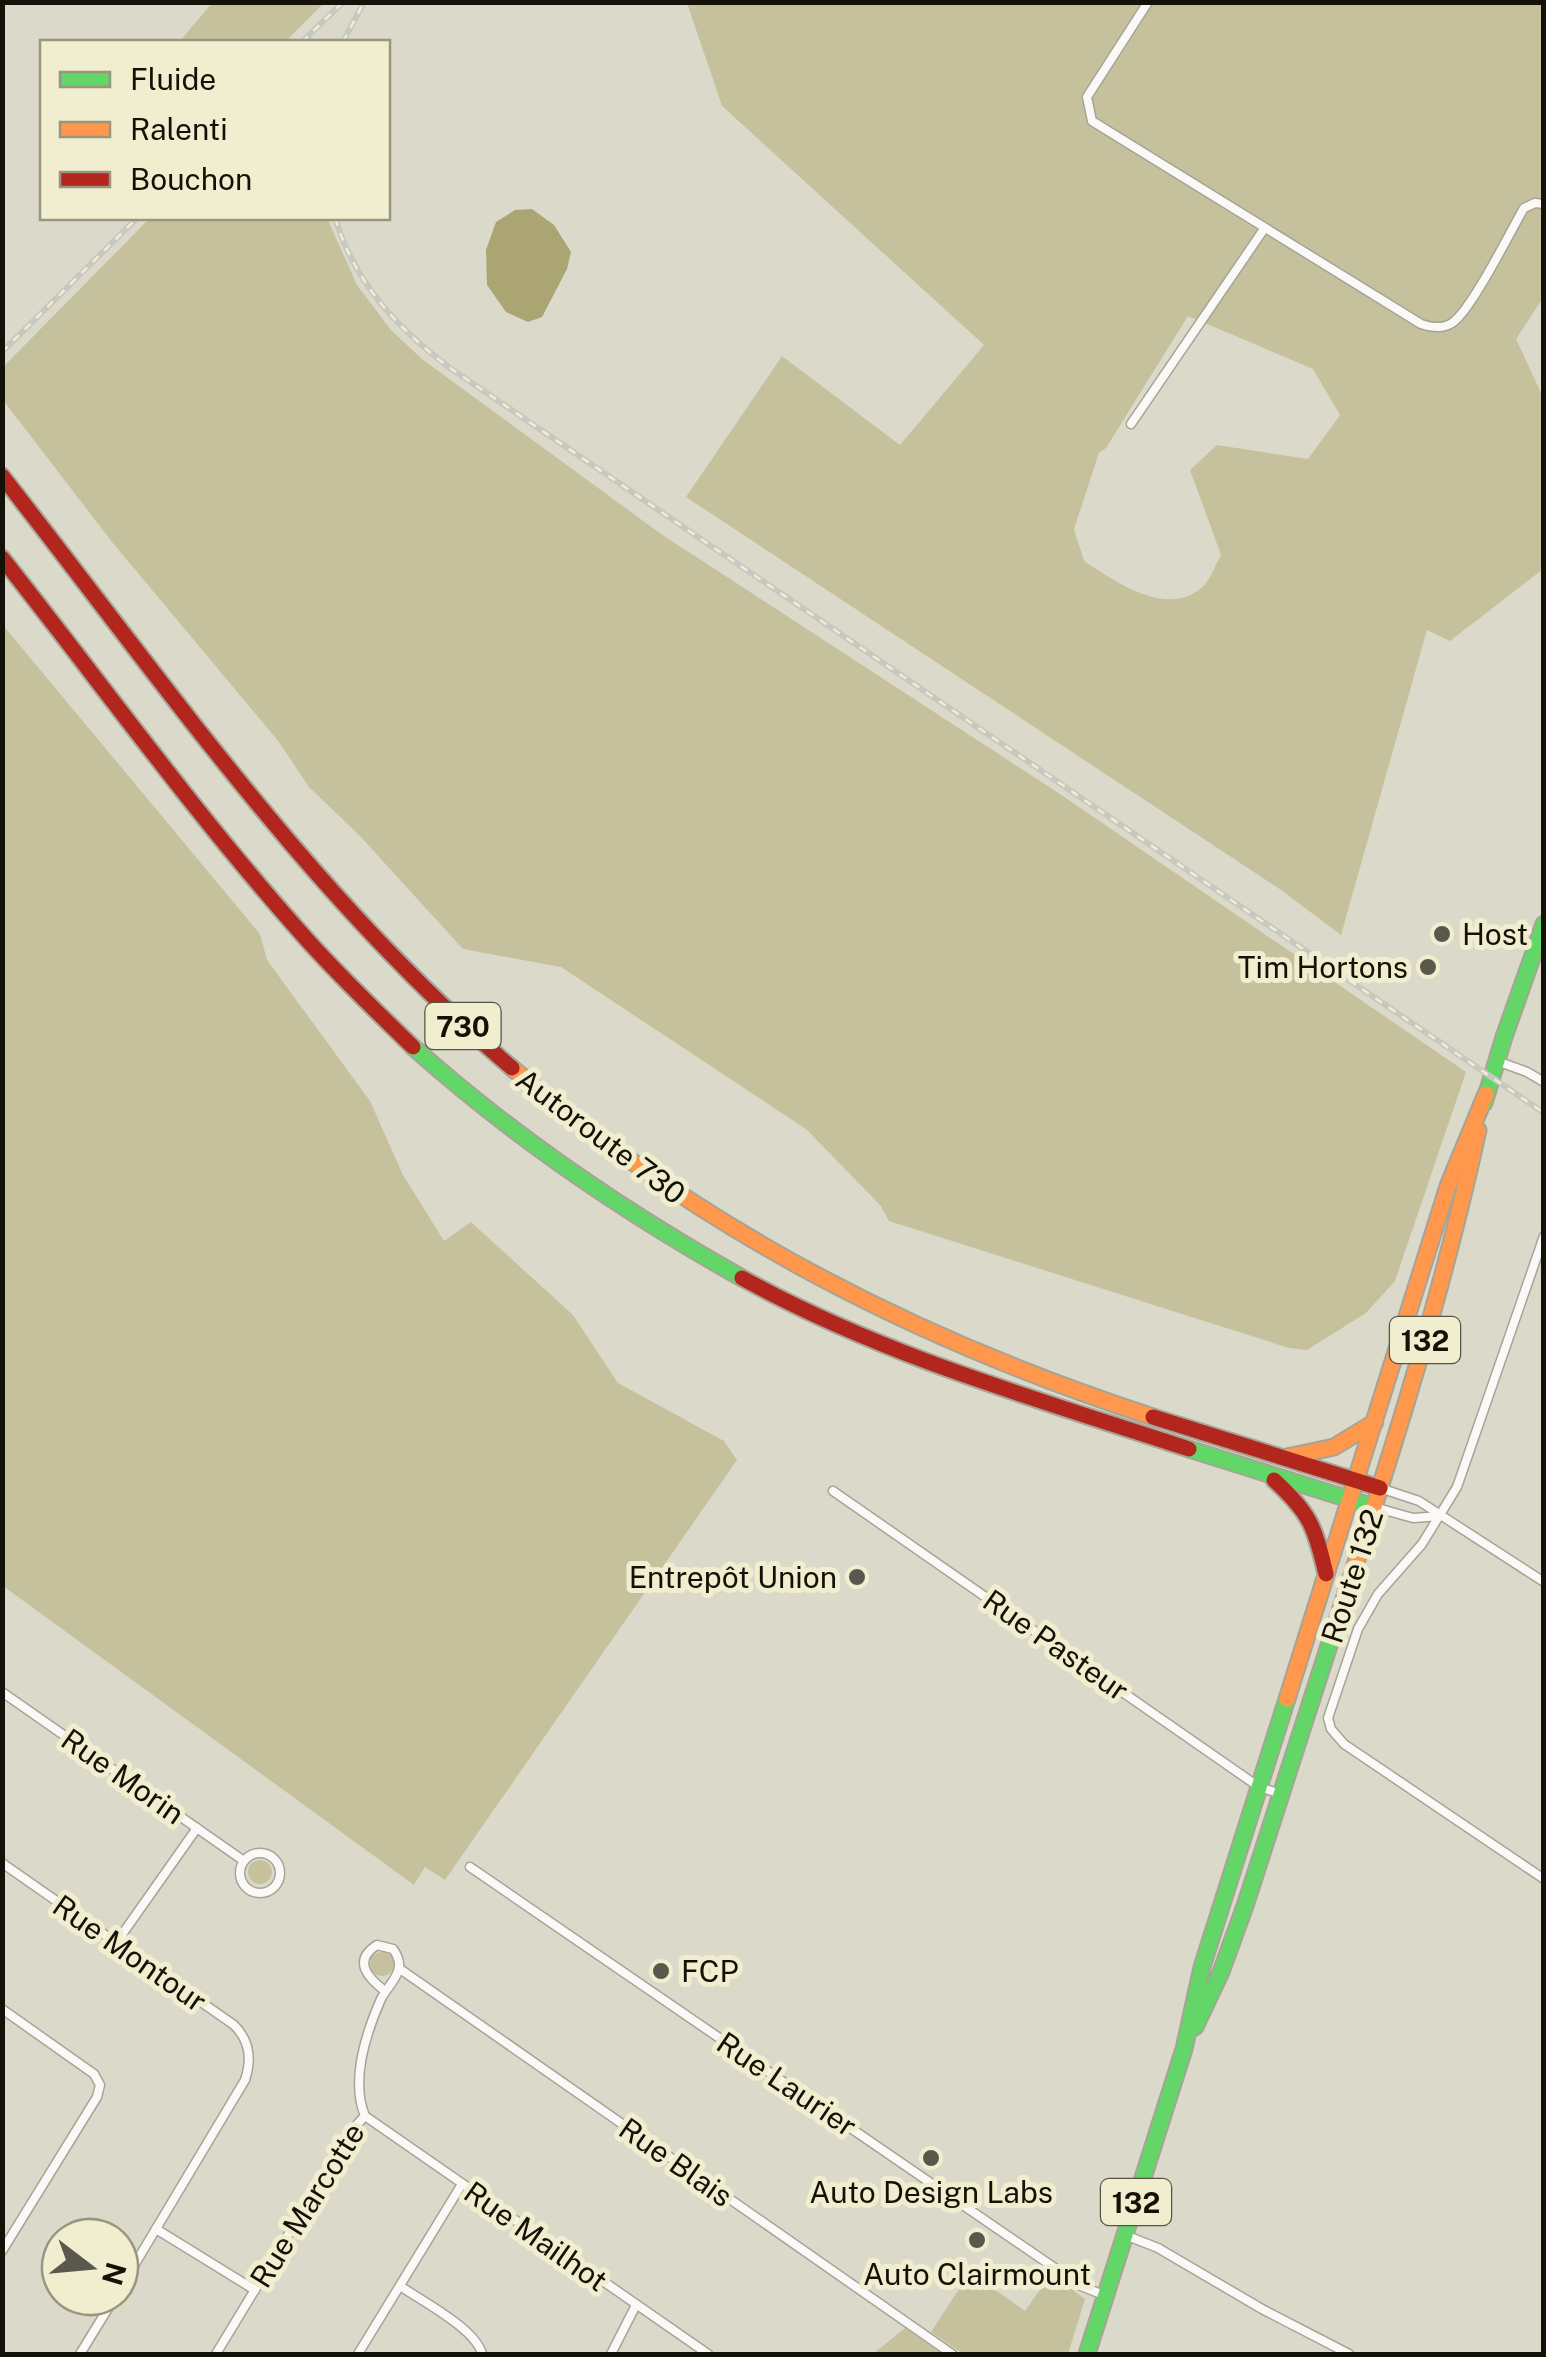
<svg xmlns="http://www.w3.org/2000/svg" width="1546" height="2357" viewBox="0 0 1546 2357" font-family="'Public Sans',sans-serif">
<rect width="100%" height="100%" fill="#dbdaca"/>
<g fill="#c6c19d" fill-rule="evenodd">
<path d="M 212,3 L 213,2 L 324,3 L 285,42 L 179,42 Z"/>
<path d="M 687,3 L 1543,3 L 1543,298 L 1516,339 L 1543,397 L 1543,569 L 1450,641 L 1427,630 L 1341,935 L 1281,890 L 686,497 L 782,356 L 900,445 L 984,345 L 722,106 ZM 1188,316 L 1313,369 L 1340,415 L 1308,459 L 1217,445 L 1190,470 L 1221,555 C 1215,565 1210,582 1200,589 C 1164,617 1115,581 1084,561 L 1074,529 L 1099,453 L 1106,448 Z"/>
<path d="M 150,218 L 327,218 L 357,285 L 391,330 L 422,359 L 661,534 L 1060,794 L 1466,1072 L 1395,1281 L 1366,1313 L 1307,1350 L 1289,1348 L 889,1221 L 881,1206 L 806,1129 L 561,967 L 463,949 L 359,835 L 309,787 L 279,742 L 112,542 L 3,400 L 3,367 Z"/>
<path d="M 2,624 L 260,934 L 267,960 L 370,1101 L 403,1175 L 444,1241 L 471,1222 L 573,1315 L 618,1383 L 724,1441 L 737,1460 L 445,1880 L 425,1867 L 414,1885 L 3,1586 Z"/>
<circle cx="260" cy="1872" r="12"/>
<circle cx="382" cy="1964" r="12"/>
<path d="M 970,2272 L 1025,2311 L 1051,2274 L 1085,2299 L 1068,2354 L 963,2354 L 931,2332 Z"/>
<path d="M 905,2328 L 942,2354 L 873,2354 Z"/>
</g>
<path fill="#aba473" d="M 532,209 L 554,225 L 571,252 L 567,269 L 542,317 L 528,322 L 506,312 L 487,285 L 486,250 L 496,222 L 515,210 Z"/>
<g fill="none" stroke-linecap="round" stroke-linejoin="round">
<defs>
<g id="street">
<path d="M 1148,2 L 1087,97 L 1092,121 L 1421,324 C 1430,327 1443,329 1452,323 C 1471,311 1510,232 1524,208 L 1535,203 L 1544,204"/>
<path d="M 1131,424 L 1264,229"/>
<path d="M 1497,1061 L 1527,1072 L 1544,1082"/>
<path d="M 1544,1236 L 1457,1487 L 1422,1544 L 1378,1594 L 1358,1629 L 1328,1718 L 1331,1729 L 1344,1744 L 1544,1879"/>
<path d="M 1380,1488 L 1419,1501 L 1544,1582"/>
<path d="M 833,1491 L 1259,1787 L 1281,1794"/>
<path d="M 1374,1507 L 1413,1518 L 1441,1516"/>
<path d="M 2,1692 L 244,1861"/>
<circle cx="260" cy="1873" r="20"/>
<path d="M 2,1863 L 234,2025 C 250,2041 252,2059 245,2080 L 120,2289"/>
<path d="M 470,1867 L 1081,2286 L 1106,2296"/>
<path d="M 116,1943 L 197,1828"/>
<path d="M 400,1969 L 952,2354"/>
<path d="M 2,2009 L 94,2074 L 100,2085 L 97,2097 L 2,2251"/>
<path d="M 365,2116 L 708,2354"/>
<path d="M 156,2229 L 255,2290"/>
<path d="M 1125,2235 L 1158,2248 L 1262,2309 L 1349,2354"/>
<path d="M 400,2286 C 422,2301 476,2329 482,2354"/>
<path d="M 80,2354 L 115,2297"/>
<path d="M 216,2354 L 351,2131 L 365,2116 C 350,2080 366,2033 381,1999 C 386,1989 395,1981 398,1971 C 401,1963 398,1956 393,1949 L 377,1945 C 352,1961 368,1978 385,1991"/>
<path d="M 358,2354 L 462,2184"/>
<path d="M 611,2354 L 636,2305"/>
</g>
<g id="fast">
<path d="M 413,1047 C 514,1137 624,1212 742,1278"/>
<path d="M 1484,1103 L 1504,1037 L 1544,924"/>
<path d="M 1189,1449 L 1374,1507"/>
<path d="M 1195,2027 L 1221,1972 L 1245,1906 L 1346,1593"/>
<path d="M 1087,2354 L 1184,2049 L 1202,1967 L 1287,1699"/>
</g>
<g id="slow">
<path d="M 512,1068 C 701,1230 917,1340 1153,1417"/>
<path d="M 1287,1457 L 1334,1447 L 1375,1422"/>
<path d="M 1346,1593 C 1396,1440 1444,1287 1478,1130"/>
<path d="M 1287,1699 L 1448,1186 L 1486,1094"/>
</g>
<g id="jam">
<path d="M 2,476 C 164,682 311,897 512,1068"/>
<path d="M 2,558 C 101,683 195,814 301,933 C 336,973 375,1010 413,1047"/>
<path d="M 742,1278 C 883,1356 1037,1399 1189,1449"/>
<path d="M 1153,1417 L 1380,1488"/>
<path d="M 1274,1480 C 1310,1513 1315,1527 1326,1574"/>
</g>
</defs>
<use href="#street" stroke="#a5a497" stroke-width="11"/>
<use href="#fast" stroke="#a5a497" stroke-width="19"/>
<use href="#slow" stroke="#a5a497" stroke-width="19"/>
<use href="#jam" stroke="#a5a497" stroke-width="19"/>
<use href="#street" stroke="#faf9f7" stroke-width="8"/>
<use href="#fast" stroke="#63d668" stroke-width="15"/>
<use href="#slow" stroke="#ff974d" stroke-width="15"/>
<use href="#jam" stroke="#b3261e" stroke-width="15"/>
<defs>
<g id="rail">
<path d="M 302,42 L 343,2"/>
<path d="M 343,42 L 364,2"/>
<path d="M 335,218 C 355,283 397,328 450,368 L 1544,1113"/>
<path d="M 2,352 L 137,218"/>
</g>
</defs>
<use href="#rail" stroke="#c8c8c3" stroke-width="6"/>
<use href="#rail" stroke="#f1edcf" stroke-width="2.5" stroke-dasharray="8" stroke-linecap="butt"/>
</g>
<g fill="#5a584c" stroke="#f1edcf" stroke-width="4">
<circle cx="1442" cy="934" r="10"/>
<circle cx="1428" cy="967" r="10"/>
<circle cx="857" cy="1577" r="10"/>
<circle cx="661" cy="1971" r="10"/>
<circle cx="931" cy="2158" r="10"/>
<circle cx="977" cy="2240" r="10"/>
</g>
<g text-anchor="middle" dominant-baseline="central" stroke-width="10" stroke-linejoin="round" paint-order="stroke">
<g fill="#f1edcf" stroke="#565444" stroke-width="2.5">
<rect x="425.5" y="1003" width="75" height="46" rx="8"/>
<rect x="1390" y="1317" width="70" height="46" rx="8"/>
<rect x="1101" y="2179" width="70" height="46" rx="8"/>
</g>
<g font-size="28" font-weight="bold" fill="#141208">
<text x="463" y="1026">730</text>
<text x="1425" y="1340">132</text>
<text x="1136" y="2202">132</text>
</g>
<g font-size="30" fill="#141208" stroke="#f1edcf" text-anchor="start">
<text x="1462" y="934">Host</text>
<text x="1408" y="967" text-anchor="end">Tim Hortons</text>
<text x="837" y="1577" text-anchor="end">Entrepôt Union</text>
<text x="681" y="1971">FCP</text>
<text x="931" y="2192" text-anchor="middle">Auto Design Labs</text>
<text x="977" y="2274" text-anchor="middle">Auto Clairmount</text>
</g>
<g font-size="30" fill="#141208" stroke="#f1edcf">
<text transform="translate(601 1136) rotate(37)">Autoroute 730</text>
<text transform="translate(1352 1576) rotate(-72)">Route 132</text>
<text transform="translate(1056 1645) rotate(35)">Rue Pasteur</text>
<text transform="translate(123 1776) rotate(35)">Rue Morin</text>
<text transform="translate(130 1953) rotate(35)">Rue Montour</text>
<text transform="translate(787 2084) rotate(34)">Rue Laurier</text>
<text transform="translate(676 2162) rotate(35)">Rue Blais</text>
<text transform="translate(307 2205) rotate(-58)">Rue Marcotte</text>
<text transform="translate(536 2236) rotate(35)">Rue Mailhot</text>
</g>
</g>
<rect width="1546" height="2357" fill="none" stroke="#141208" stroke-width="10"/>
<rect x="40" y="40" width="350" height="180" fill="#f1edcf" stroke="#99957f" stroke-width="2.5"/>
<rect x="60" y="72" width="50" height="15" fill="#63d668" stroke="#99957f" stroke-width="2.5"/>
<text x="130" y="90" font-size="30" fill="#141208">Fluide</text>
<rect x="60" y="122" width="50" height="15" fill="#ff974d" stroke="#99957f" stroke-width="2.5"/>
<text x="130" y="140" font-size="30" fill="#141208">Ralenti</text>
<rect x="60" y="172" width="50" height="15" fill="#b3261e" stroke="#99957f" stroke-width="2.5"/>
<text x="130" y="190" font-size="30" fill="#141208">Bouchon</text>
<g transform="translate(90 2267) rotate(106)"><circle r="48" fill="#f1edcf" stroke="#99957f" stroke-width="2.5"/>
<path d="M0-8L18 38L0 25L-18 38Z" fill="#5a584c"/>
<text y="-15" font-size="28" font-weight="bold" text-anchor="middle" fill="#141208">N</text>
</g>
</svg>
